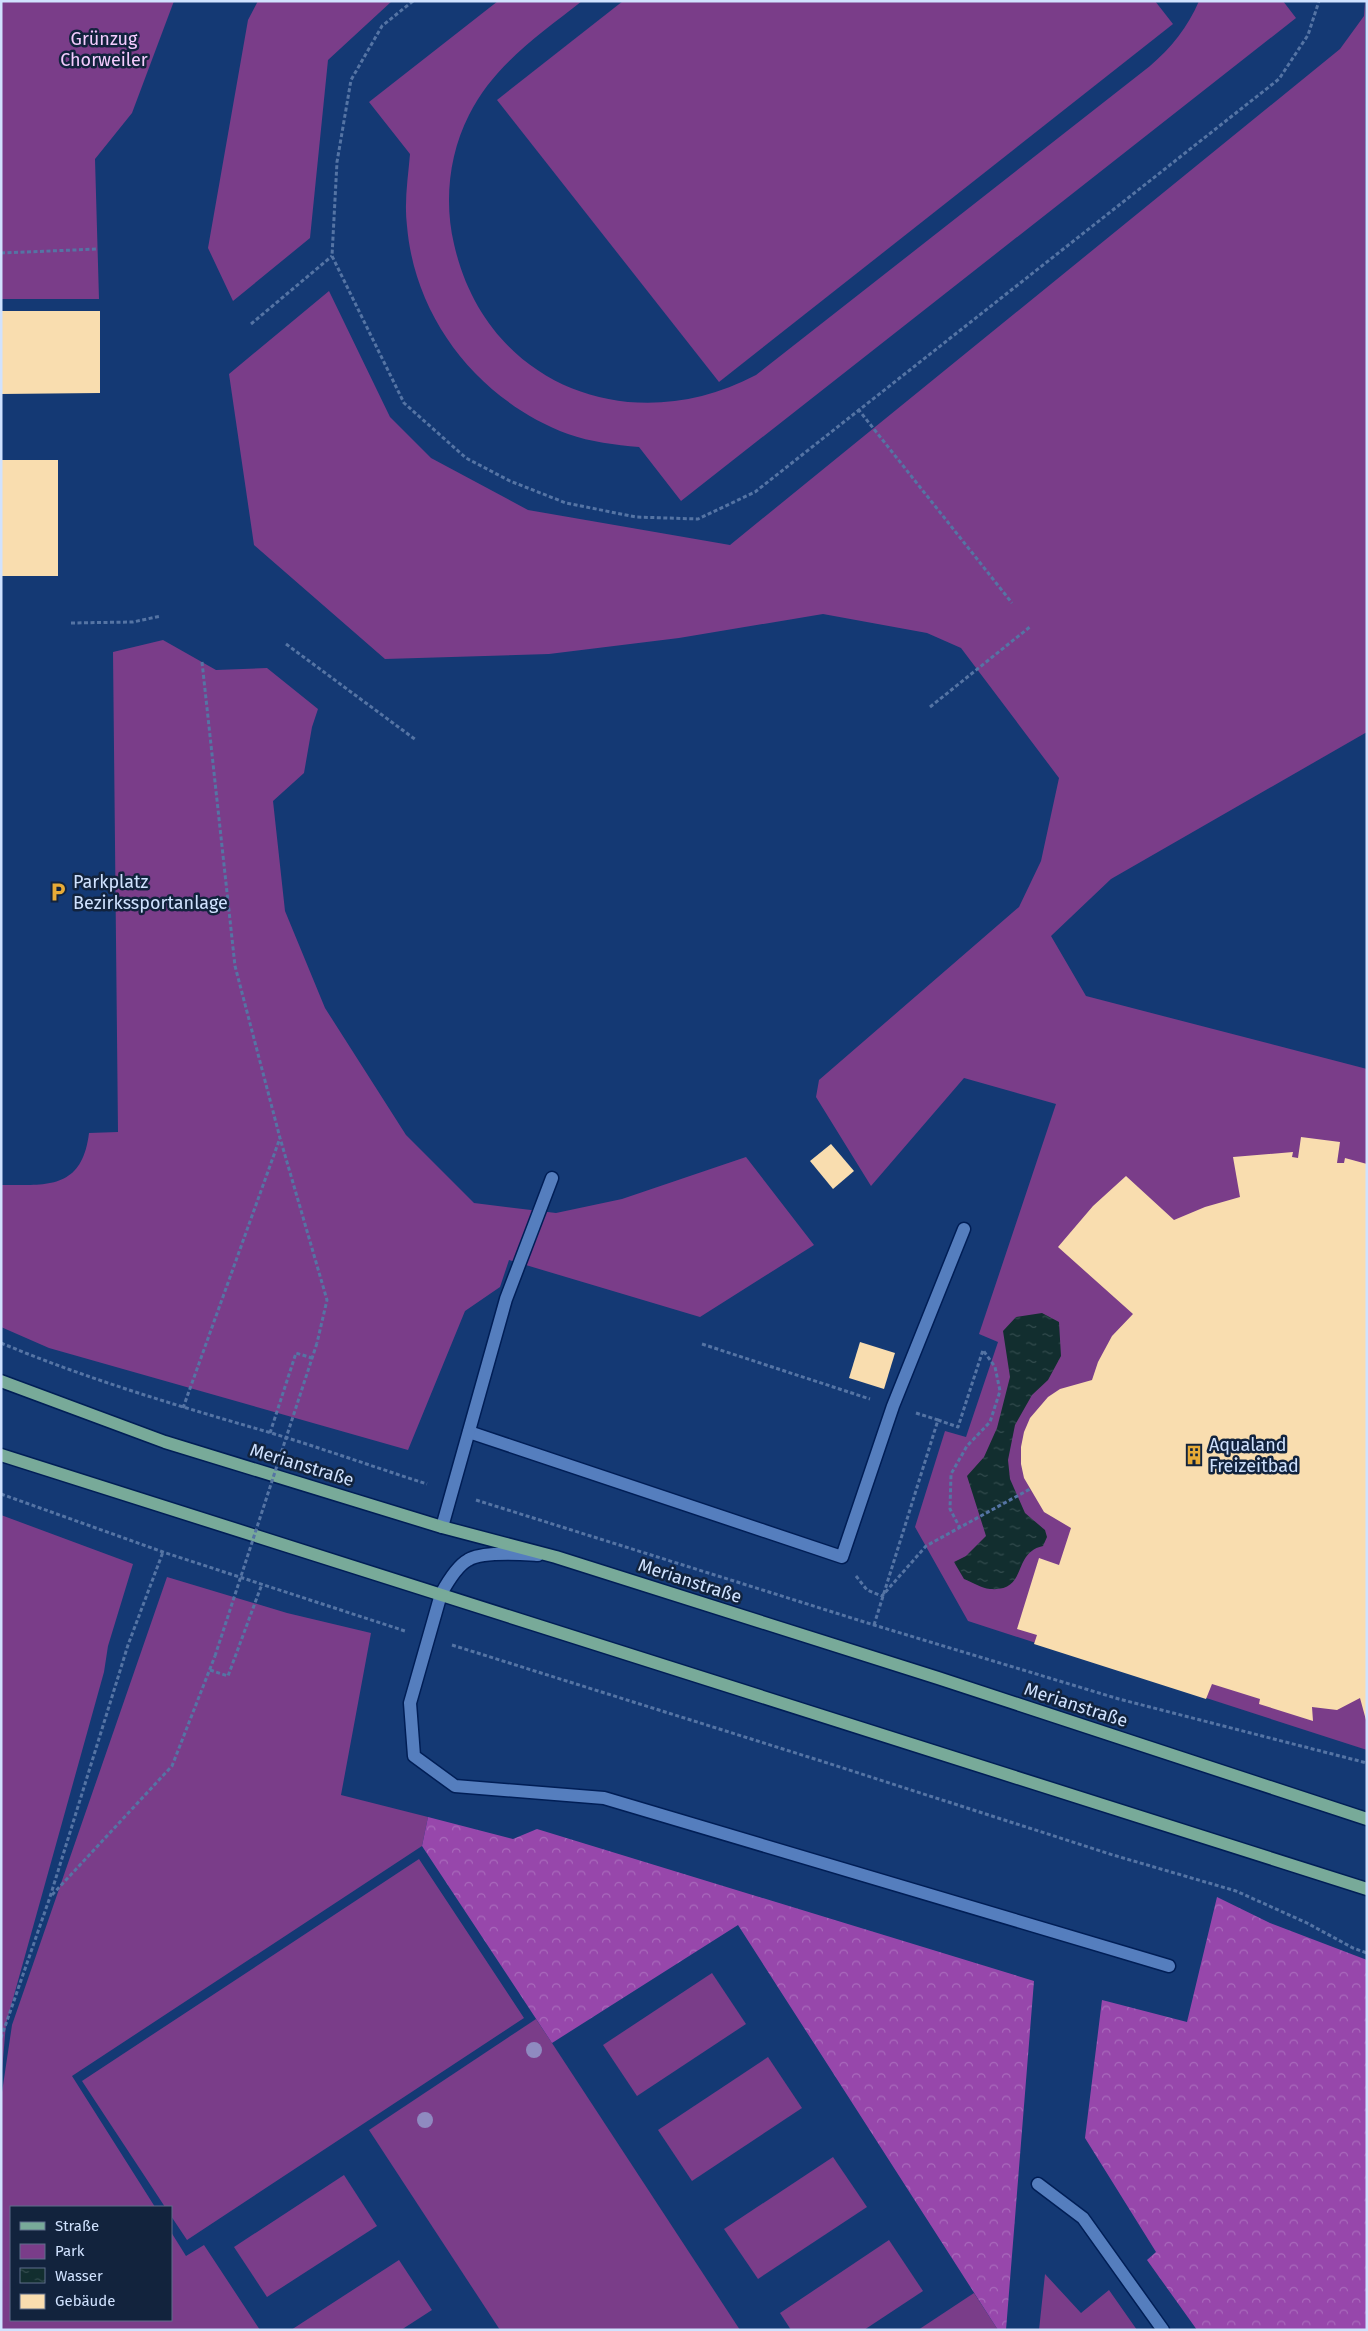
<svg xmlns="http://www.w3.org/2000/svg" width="1368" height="2331" viewBox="0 0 1368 2331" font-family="'Fira Sans',sans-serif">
<defs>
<pattern id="forest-crowns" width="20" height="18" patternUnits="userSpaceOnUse" patternTransform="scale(1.25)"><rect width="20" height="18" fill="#9747ab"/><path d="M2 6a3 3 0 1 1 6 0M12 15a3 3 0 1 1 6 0" fill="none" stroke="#a96abc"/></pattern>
<pattern id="water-ripples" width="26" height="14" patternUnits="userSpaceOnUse" patternTransform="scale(1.25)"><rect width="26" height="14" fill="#122e2f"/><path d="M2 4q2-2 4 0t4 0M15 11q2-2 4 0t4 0" fill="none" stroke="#334c4e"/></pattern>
</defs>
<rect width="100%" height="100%" fill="#143974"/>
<g fill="#7a3d89">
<path d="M 1,1 L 174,1 L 132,113 L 95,159 L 99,299 L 1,299 Z"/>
<path d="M 258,1 L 392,1 L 328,60 L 310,238 L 233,301 L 208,248 L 248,20 Z"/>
<path d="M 498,1 L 582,1 C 539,35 494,65 469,115 C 449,154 444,202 454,244 C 486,386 631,441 756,375 L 1150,66 C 1171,48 1188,27 1199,1 L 1283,1 L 1296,18 L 681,501 L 639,447 C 615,445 591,442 568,434 C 480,401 415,320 407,226 C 404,202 408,178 410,154 L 369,102 Z"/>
<path d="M 623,1 L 1155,1 L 1173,24 L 719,382 L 497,100 Z"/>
<path d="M 1365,1 L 1367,732 L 1111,879 L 1051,936 L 1086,996 L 1367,1069 L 1367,1750 L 968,1621 L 915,1527 L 945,1431 L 966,1437 L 998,1342 L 979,1334 L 1056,1104 L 964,1078 L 871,1186 L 816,1097 L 819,1080 L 1019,907 L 1041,861 L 1059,778 L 961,648 L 927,633 L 823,614 L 679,638 L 549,654 L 385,659 L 254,545 L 229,374 L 329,291 L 390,417 L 431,458 L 528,510 L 730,545 L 1340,49 L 1364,16 Z"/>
<path d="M 163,640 L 216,670 L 267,668 L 318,709 L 312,727 L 304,773 L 273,801 L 285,911 L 325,1008 L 406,1135 L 474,1203 L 556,1213 L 622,1199 L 746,1157 L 814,1245 L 700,1317 L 509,1260 L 500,1287 L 465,1311 L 408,1450 L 49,1348 L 1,1327 L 1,1185 C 47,1185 82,1190 89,1133 L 118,1132 L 113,652 Z"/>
<path d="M 1,1515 L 133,1564 L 108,1646 L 104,1672 L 6,2024 L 1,2083 Z"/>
<path d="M 167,1577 L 287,1613 L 371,1633 L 341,1795 L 428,1817 L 422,1846 L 72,2076 L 155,2207 L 11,2207 L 11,2320 L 171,2320 L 171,2232 L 186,2256 L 204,2245 L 260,2330 L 1,2330 L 1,2099 L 12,2025 Z"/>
<path d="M 419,1859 L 524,2018 L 187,2240 L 171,2216 L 171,2207 L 165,2207 L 82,2081 Z"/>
<path d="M 712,1973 L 746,2024 L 637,2096 L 603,2045 Z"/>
<path d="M 536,2019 L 552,2043 L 740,2330 L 500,2330 L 369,2130 Z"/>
<path d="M 768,2057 L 802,2108 L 692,2181 L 658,2130 Z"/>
<path d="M 833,2157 L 867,2207 L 758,2279 L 724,2229 Z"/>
<path d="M 344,2175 L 377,2226 L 267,2297 L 234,2247 Z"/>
<path d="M 889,2240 L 923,2291 L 864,2330 L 791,2330 L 780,2313 Z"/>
<path d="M 399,2260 L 432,2310 L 401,2330 L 291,2330 Z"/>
<path d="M 1045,2274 L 1081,2313 L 1109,2290 L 1137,2330 L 1039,2330 Z"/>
<path d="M 974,2293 L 998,2330 L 918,2330 Z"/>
</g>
<g fill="url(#forest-crowns)">
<path d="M 428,1817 L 513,1839 L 537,1829 L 1034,1981 L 1006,2330 L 998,2330 L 738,1925 L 552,2043 L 422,1846 Z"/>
<path d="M 1217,1897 L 1270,1923 L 1367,1960 L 1367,2330 L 1197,2330 L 1147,2260 L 1156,2252 L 1085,2138 L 1102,2000 L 1187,2022 Z"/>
</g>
<path fill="url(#water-ripples)" d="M 1042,1313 L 1059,1322 L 1061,1356 L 1048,1380 L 1032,1395 L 1015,1425 L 1008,1460 L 1010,1479 L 1025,1513 L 1045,1530 L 1047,1537 L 1043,1546 C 1011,1553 1029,1592 990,1589 C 981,1588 972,1582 964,1579 L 954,1562 L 966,1556 L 986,1536 L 967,1476 L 984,1457 L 997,1428 L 1010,1377 L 1003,1331 L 1016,1317 Z"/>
<g fill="#f9ddaf">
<path d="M 1,311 L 100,311 L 100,393 L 1,394 Z"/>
<rect x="1" y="460" width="57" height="116"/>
<path d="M 1301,1137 L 1340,1142 L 1337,1163 L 1344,1163 L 1345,1158 L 1367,1164 L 1366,1720 L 1360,1698 L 1337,1710 L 1312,1707 L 1313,1721 L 1259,1704 L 1260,1699 L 1212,1684 L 1206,1699 L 1034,1644 L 1037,1635 L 1017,1629 L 1039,1558 L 1059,1565 L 1071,1528 L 1044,1512 L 1024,1478 L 1021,1464 L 1021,1447 L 1024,1432 L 1030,1418 L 1048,1397 L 1060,1389 L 1092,1380 L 1098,1362 L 1112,1336 L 1133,1314 L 1058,1247 L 1093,1206 L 1126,1176 L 1174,1220 L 1205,1207 L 1240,1197 L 1233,1157 L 1293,1152 L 1292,1157 L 1298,1158 Z"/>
<path d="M 831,1144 L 854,1171 L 833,1189 L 810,1161 Z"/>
<path d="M 860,1342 L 895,1353 L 884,1389 L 849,1378 Z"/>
</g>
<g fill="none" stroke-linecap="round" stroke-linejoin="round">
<defs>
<g id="minor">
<path d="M 469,1432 L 842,1557 L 893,1406 L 964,1229"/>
<path d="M 442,1527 L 506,1299 L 552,1178"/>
<path d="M 538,1555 C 521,1554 483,1551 468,1560 C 457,1566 447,1583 441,1594 L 410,1703 L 414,1756 L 455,1786 L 604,1798 L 1169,1966"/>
<path d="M 1038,2184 L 1083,2218 L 1163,2330"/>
</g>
<g id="major">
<path d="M 1,1381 L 165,1442 L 442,1527 L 556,1557 L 938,1678 L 1367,1819"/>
<path d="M 1,1455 L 1367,1889"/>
</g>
</defs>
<use href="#minor" stroke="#001e56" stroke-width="15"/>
<use href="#major" stroke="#001e56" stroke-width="15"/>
<g stroke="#5574a4" stroke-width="3" stroke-dasharray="4 2.5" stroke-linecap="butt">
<path d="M 413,1 L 382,26 L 351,80 L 337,162 L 332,256 L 404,403 L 466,458 L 510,481 L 566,503 L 636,517 L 698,519 L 755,492 L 1279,79 L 1308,35 L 1319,1"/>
<path d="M 1,253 L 98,249"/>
<path d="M 251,324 L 332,256"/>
<path d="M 858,409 L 1012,603"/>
<path d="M 71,623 L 133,622 L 161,616"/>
<path d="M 286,644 L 416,740"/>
<path d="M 202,662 L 235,966 L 280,1138 L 327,1300 L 317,1343"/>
<path d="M 930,707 L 1031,626"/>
<path d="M 1,1343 C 87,1379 178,1406 268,1432 C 321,1448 374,1467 427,1484"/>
<path d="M 702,1344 L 870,1399"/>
<path d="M 183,1408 L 280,1138"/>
<path d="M 916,1413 L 938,1420"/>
<path d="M 270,1433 L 296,1353 L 312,1358"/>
<path d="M 1,1494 L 163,1552 L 405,1631"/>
<path d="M 476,1500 L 874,1625 L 1119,1699 L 1367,1763"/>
<path d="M 856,1576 L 867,1590 L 882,1596 L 926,1546 L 1030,1489"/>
<path d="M 874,1625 L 938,1420 L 958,1427 L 983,1350 L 995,1367 L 1000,1391 L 990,1422 L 967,1446 L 951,1474 L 950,1509 L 960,1528"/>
<path d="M 452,1645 L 818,1760 L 1113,1855 L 1236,1891 L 1307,1923 L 1353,1948 L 1367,1953"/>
<path d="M 210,1670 L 228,1676 L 262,1584"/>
<path d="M 52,1895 L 172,1766 L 215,1656"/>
<path d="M 1,2038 L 50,1897 L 128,1645 L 163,1552"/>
</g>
<use href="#minor" stroke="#557ebe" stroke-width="12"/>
<use href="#major" stroke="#78aa99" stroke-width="12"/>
<path stroke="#5574a4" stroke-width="3" stroke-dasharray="4 2.5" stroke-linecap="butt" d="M 215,1656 L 317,1343"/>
</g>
<g fill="#8f8ac0">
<circle cx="534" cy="2050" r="8"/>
<circle cx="425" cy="2120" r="8"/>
</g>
<defs>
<symbol id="parking-bare" viewBox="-9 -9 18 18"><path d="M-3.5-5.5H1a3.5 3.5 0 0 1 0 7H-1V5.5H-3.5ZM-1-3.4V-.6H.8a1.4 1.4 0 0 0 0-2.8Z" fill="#e8ab37" stroke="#12233d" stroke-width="2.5" paint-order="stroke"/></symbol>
<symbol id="building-bare" viewBox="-9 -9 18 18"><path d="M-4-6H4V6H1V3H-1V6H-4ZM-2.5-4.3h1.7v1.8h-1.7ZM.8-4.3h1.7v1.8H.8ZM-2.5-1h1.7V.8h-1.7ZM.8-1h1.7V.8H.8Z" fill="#e8ab37" stroke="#12233d" stroke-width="2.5" paint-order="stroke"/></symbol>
</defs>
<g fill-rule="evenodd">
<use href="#parking-bare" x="44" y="878" width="28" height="28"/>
<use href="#building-bare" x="1180" y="1441" width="28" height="28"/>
</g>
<g text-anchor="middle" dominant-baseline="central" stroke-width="5" stroke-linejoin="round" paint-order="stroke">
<g font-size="18" fill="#f4ccfe" stroke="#12233d">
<text x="104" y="39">Grünzug<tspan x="104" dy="21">Chorweiler</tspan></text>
</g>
<g font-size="18" fill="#d0e2ff" stroke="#12233d" text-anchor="start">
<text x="73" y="882">Parkplatz<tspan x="73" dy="21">Bezirkssportanlage</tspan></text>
<text x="1209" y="1445">Aqualand<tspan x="1209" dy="21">Freizeitbad</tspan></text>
</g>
<g font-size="18" fill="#d0e2ff" stroke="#12233d">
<text transform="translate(302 1465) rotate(17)">Merianstraße</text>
<text transform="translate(690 1581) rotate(18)">Merianstraße</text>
<text transform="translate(1076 1705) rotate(18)">Merianstraße</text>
</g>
</g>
<rect width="1368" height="2331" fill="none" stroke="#d0e2ff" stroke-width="5"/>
<rect x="10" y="2206" width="162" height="115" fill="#12233d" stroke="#5e6f8b"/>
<rect x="20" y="2222" width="25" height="8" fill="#78aa99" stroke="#5e6f8b"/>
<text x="55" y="2231" font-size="15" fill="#d0e2ff">Straße</text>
<rect x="20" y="2244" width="25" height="15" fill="#7a3d89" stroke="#5e6f8b"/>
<text x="55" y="2256" font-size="15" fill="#d0e2ff">Park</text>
<rect x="20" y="2268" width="25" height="15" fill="url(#water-ripples)" stroke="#5e6f8b"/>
<text x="55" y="2281" font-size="15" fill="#d0e2ff">Wasser</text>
<rect x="20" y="2294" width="25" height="15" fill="#f9ddaf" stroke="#5e6f8b"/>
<text x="55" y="2306" font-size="15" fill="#d0e2ff">Gebäude</text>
</svg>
